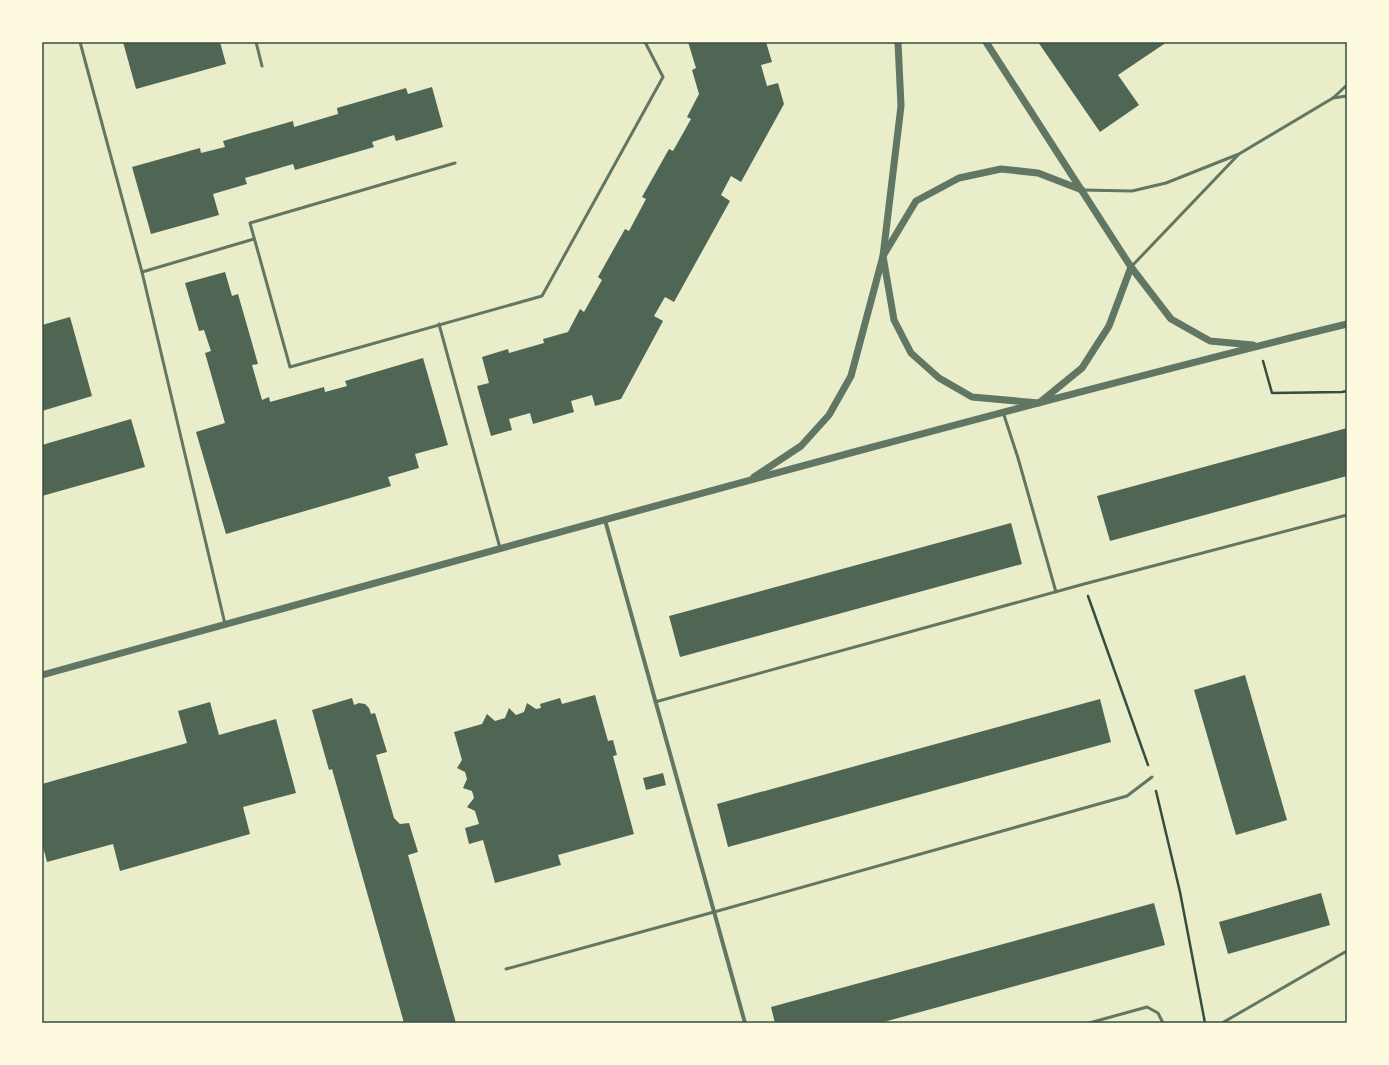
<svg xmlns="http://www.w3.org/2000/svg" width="1389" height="1065" viewBox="0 0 1389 1065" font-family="'Roboto Serif',serif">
<rect width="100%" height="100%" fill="#e9edc9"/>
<g fill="#4f6655">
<path d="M 123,42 L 220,42 L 226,64 L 136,89 Z"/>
<path d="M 688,42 L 766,42 L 772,62 L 761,65 L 767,86 L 778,83 L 784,104 L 741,182 L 731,176 L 721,195 L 730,201 L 674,302 L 665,297 L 654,316 L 663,321 L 621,399 L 595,406 L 592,395 L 571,401 L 574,412 L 533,424 L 530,413 L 509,419 L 512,430 L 491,436 L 477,386 L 489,383 L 482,357 L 508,349 L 509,353 L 544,343 L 543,339 L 568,332 L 580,309 L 584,312 L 602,280 L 598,277 L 625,229 L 629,231 L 646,199 L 642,197 L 669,149 L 673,151 L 691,119 L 687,117 L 699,94 L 692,70 L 696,68 Z"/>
<path d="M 1038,42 L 1167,42 L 1118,75 L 1139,105 L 1100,132 Z"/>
<path d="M 432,87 L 443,127 L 396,141 L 394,135 L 372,142 L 374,147 L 295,170 L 293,164 L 245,178 L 247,184 L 213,194 L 219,215 L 151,234 L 132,167 L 200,148 L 201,153 L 225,147 L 223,141 L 293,121 L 294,127 L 338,114 L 337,108 L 406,88 L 408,94 Z"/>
<path d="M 225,272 L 232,296 L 238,294 L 258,364 L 252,365 L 262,400 L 269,397 L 270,402 L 324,387 L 325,392 L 347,386 L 345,381 L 423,358 L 448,445 L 415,454 L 419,468 L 388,477 L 391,486 L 226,534 L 196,432 L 225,423 L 205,353 L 211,351 L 204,330 L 199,331 L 185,283 Z"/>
<path d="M 70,317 L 92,396 L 42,411 L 42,325 Z"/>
<path d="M 131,419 L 145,467 L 42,496 L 42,445 Z"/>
<path d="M 1347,428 L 1347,476 L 1110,541 L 1097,496 Z"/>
<path d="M 1011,523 L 1022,564 L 680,657 L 669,616 Z"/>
<path d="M 1245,675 L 1287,820 L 1236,835 L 1194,690 Z"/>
<path d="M 595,695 L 608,741 L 613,740 L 617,755 L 613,756 L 634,834 L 558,855 L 561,865 L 495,883 L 483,840 L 469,844 L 465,828 L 479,824 L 475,811 L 467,807 L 474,798 L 472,791 L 463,788 L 467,779 L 465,772 L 457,768 L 462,760 L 454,732 L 482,724 L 487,714 L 495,721 L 505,718 L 509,708 L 516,715 L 524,712 L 527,703 L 536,709 L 541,708 L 540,704 L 560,698 L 562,704 Z"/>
<path d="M 352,698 L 354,705 L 359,703 L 365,704 L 369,708 L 371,714 L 375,713 L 387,752 L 376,755 L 394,818 L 400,824 L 409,823 L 418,852 L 408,855 L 456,1023 L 404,1023 L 332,769 L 329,770 L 312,710 Z"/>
<path d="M 1100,699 L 1111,742 L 728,847 L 717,804 Z"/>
<path d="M 210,702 L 219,735 L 276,719 L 296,793 L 243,807 L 250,834 L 120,871 L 113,844 L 47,862 L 42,843 L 42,784 L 187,743 L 178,711 Z"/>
<path d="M 663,773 L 666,785 L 646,790 L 643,778 Z"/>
<path d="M 1321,893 L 1330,925 L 1228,954 L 1219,922 Z"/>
<path d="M 1154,903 L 1165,945 L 880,1023 L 775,1023 L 771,1007 Z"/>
</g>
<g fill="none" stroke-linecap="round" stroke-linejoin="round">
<g stroke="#344e41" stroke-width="2.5">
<path d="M 1263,361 L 1272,393 L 1342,392 L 1347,391"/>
<path d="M 1088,596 L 1148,765"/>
<path d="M 1156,791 L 1180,892 L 1205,1023"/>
</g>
<g stroke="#617663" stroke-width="3">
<path d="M 80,42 L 142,272 L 225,624"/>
<path d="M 256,42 L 262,66"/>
<path d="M 1333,98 L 1347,96"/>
<path d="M 455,163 L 250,223 L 290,367 L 542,296 L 663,77 L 645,42"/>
<path d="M 1082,190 L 1132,191 L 1166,183 L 1239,154 L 1333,98 L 1347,85"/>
<path d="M 1131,267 L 1238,155"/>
<path d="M 142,272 L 254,239"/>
<path d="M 439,324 L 500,548"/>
<path d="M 1003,412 L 1018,458 L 1056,592"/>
<path d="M 655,702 L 1084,584 L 1347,515"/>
<path d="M 506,969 L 714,912 L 1127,796 L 1152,777"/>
<path d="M 1089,1023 L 1147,1007 L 1158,1013 L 1163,1023"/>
<path d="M 1222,1023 L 1345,952 L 1347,954"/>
</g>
<path stroke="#617663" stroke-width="4" d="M 605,520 L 745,1023"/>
<g stroke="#617663" stroke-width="7">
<path d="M 986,42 L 1131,267 L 1171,319 L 1210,341 L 1253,345"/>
<path d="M 1082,190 L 1038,173 L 1001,169 L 959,178 L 916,201 L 883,256 L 894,320 L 911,353 L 939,378 L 972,397 L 1039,403 L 1082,368 L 1109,326 L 1131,267"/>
<path d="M 754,477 L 801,446 L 829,415 L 851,376 L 883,256 L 901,106 L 898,42"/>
<path d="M 42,675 C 313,600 583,525 854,452 C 1018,408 1182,364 1347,324"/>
</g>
</g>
<rect width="1389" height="1065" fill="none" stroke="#fefae0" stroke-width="86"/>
<rect x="43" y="43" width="1303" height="979" fill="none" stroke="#344e41" stroke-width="1.5"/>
</svg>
